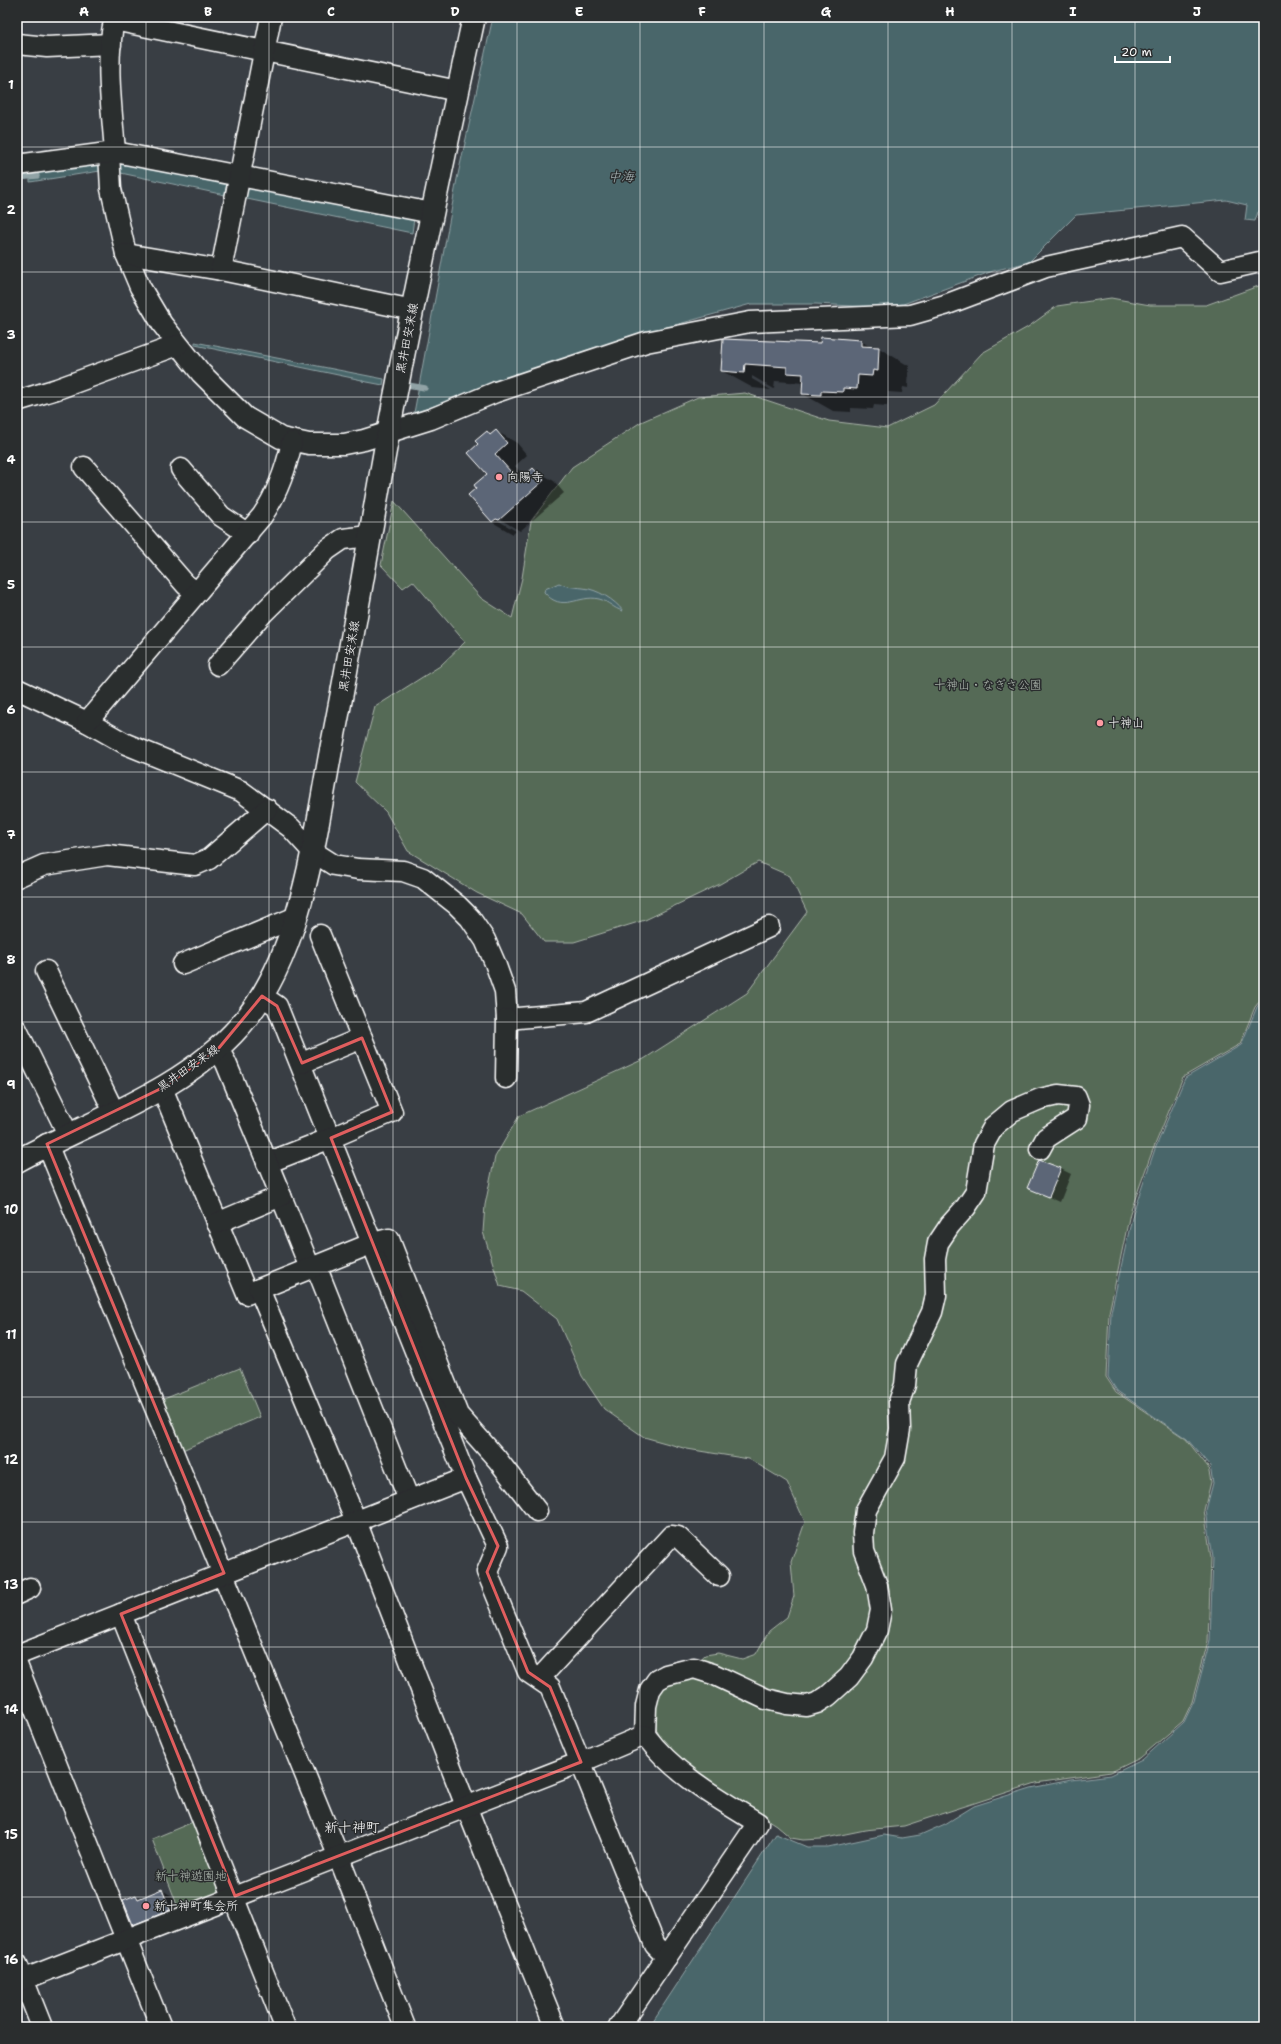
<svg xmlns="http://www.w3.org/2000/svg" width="1281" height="2044" viewBox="0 0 1281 2044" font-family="'Shantell Sans','Klee One',sans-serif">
<rect width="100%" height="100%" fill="#393e44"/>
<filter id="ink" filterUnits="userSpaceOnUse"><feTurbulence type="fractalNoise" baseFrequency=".025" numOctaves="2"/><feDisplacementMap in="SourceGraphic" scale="8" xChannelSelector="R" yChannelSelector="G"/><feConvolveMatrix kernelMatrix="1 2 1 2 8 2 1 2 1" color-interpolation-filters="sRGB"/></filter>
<g filter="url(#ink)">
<g fill="#556a56" stroke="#aab4aa">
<path d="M 1264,284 L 1264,996 L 1255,1007 L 1240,1044 L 1183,1077 L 1152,1152 L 1130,1213 L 1109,1313 L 1106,1377 L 1116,1392 L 1186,1439 L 1208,1467 L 1211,1482 L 1204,1510 L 1211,1558 L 1208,1641 L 1192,1702 L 1183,1721 L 1140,1758 L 1111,1772 L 1036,1783 L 904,1826 L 865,1830 L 821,1839 L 803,1840 L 791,1838 L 776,1825 L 687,1768 L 662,1741 L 650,1716 L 655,1693 L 677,1680 L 705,1655 L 718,1653 L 742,1659 L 756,1654 L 769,1631 L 787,1617 L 794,1596 L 791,1562 L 805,1522 L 787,1482 L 749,1459 L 687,1449 L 644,1437 L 604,1409 L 582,1376 L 557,1319 L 521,1291 L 500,1286 L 483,1232 L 485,1205 L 495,1157 L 519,1116 L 644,1059 L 747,993 L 807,912 L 790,876 L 758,862 L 720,884 L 645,920 L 574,942 L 544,942 L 522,914 L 477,893 L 408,851 L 386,812 L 355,782 L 375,707 L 440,666 L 465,642 L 413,581 L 403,588 L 381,565 L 394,501 L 481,598 L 512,618 L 522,578 L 531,521 L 572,467 L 641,422 L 698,397 L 745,393 L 829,421 L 887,428 L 934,405 L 982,353 L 1028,327 L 1057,306 L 1111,298 L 1150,305 L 1206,305 Z"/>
<path d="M 240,1368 L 260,1417 L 180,1451 L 159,1401 Z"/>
<path d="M 193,1822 L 221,1889 L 219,1895 L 179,1910 L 152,1839 Z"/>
</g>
<g fill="#48666a" stroke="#91a3a6">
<path d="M 493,17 L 1264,17 L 1264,211 L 1258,212 L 1255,221 L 1245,220 L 1247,205 L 1226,200 L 1076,215 L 1029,262 L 993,271 L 903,304 L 870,307 L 816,304 L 751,304 L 628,338 L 414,413 L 457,179 Z"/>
<path d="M 116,159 L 228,180 L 225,195 L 116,172 Z"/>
<path d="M 100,162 L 100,171 L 30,182 L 30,171 Z"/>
<path d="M 244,184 L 414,218 L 412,233 L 242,198 Z"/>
<path d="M 195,342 L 384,379 L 383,385 L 362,381 L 362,380 L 195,345 Z"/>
<path d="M 559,583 C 567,587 574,587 583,588 C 597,589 615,600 623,611 C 614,609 608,601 599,599 C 579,594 562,614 544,592 L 545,589 Z"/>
<path d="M 1264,998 L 1264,2027 L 649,2027 L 776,1834 L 807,1847 L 828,1847 L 884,1835 L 902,1838 L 920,1835 L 945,1824 L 974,1806 L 1031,1788 L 1071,1780 L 1111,1775 L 1142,1760 L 1184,1722 L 1194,1701 L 1210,1640 L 1213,1558 L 1206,1510 L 1213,1483 L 1210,1466 L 1187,1439 L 1117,1391 L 1108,1377 L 1111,1312 L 1133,1213 L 1155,1149 L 1185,1078 L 1241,1045 L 1257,1007 Z"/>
</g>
<g fill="#0007">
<path d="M 724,340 L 821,344 L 861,341 L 872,348 L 879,348 L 909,366 L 908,388 L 903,387 L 902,393 L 888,392 L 887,406 L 874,405 L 873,409 L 851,408 L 851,412 L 833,411 L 803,394 L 804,383 L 775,381 L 774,389 L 752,376 L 752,379 L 771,390 L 753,388 L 722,371 Z"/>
<path d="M 496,431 L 517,443 L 527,455 L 515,466 L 525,477 L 533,469 L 554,481 L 564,493 L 520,531 L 498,518 L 497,520 L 516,531 L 513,534 L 492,522 L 478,488 L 488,474 L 479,444 L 487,432 L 492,435 Z"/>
<path d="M 1061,1169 L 1071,1174 L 1060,1202 L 1029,1188 Z"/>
<path d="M 162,1890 L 172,1896 L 180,1916 L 144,1930 L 133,1924 L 136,1896 L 141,1899 Z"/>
</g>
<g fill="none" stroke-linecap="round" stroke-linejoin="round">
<g stroke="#91a3a6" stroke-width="5.5">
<path d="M 17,178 L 37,176"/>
<path d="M 402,384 L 425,388"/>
</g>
</g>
<g fill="#5c6677" stroke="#fff">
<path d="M 821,337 L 861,340 L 861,346 L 879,347 L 878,371 L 873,370 L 872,376 L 858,375 L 857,389 L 843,388 L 843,392 L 821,391 L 821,395 L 802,394 L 803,374 L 787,373 L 787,367 L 745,364 L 744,373 L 721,371 L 723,339 L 820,343 Z"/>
<path d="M 496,430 L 507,443 L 495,454 L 519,481 L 533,468 L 544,480 L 499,520 L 496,519 L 492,522 L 468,495 L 476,488 L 474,485 L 487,474 L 468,453 L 478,444 L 475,441 L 487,431 L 490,435 Z"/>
<path d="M 1039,1160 L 1061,1168 L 1049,1197 L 1027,1188 Z"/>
<path d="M 162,1889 L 170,1910 L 133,1925 L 123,1900 L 136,1895 L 138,1899 Z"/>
</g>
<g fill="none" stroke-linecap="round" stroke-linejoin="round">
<defs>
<g id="minor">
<path d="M 114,20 L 458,91"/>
<path d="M 17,44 L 47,47 L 111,44"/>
<path d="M 115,152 C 112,108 104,60 115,17"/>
<path d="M 109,153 L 111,189 L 126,254 L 140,287 L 162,324 L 201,373 L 245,417 L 281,438 L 309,444 L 344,444 L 364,440 L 431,419 L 496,392 L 646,342 L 750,322 L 910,315 L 945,305 L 1046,267 L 1182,237 L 1220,271 L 1264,261"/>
<path d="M 17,165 L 115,152 L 432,213"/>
<path d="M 126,254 L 221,270 L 413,310"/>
<path d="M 221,270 L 271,17"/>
<path d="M 17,401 L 57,389 L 178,345"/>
<path d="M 84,467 L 186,585 L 197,592"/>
<path d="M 181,469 L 221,516 L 248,534"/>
<path d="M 218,665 L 264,612 L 327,550 L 343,539 L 370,536"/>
<path d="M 17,689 L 87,722 L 126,744 L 241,791 L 291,828 L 312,851 L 334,865 L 358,869 L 403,871 L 423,878 L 457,905 L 470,918 L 485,940 L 495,963 L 505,991 L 507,1019 L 586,1012 L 769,927"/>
<path d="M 87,722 L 262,516 C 278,493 286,469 292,442"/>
<path d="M 17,877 L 44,865 L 107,855 L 195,865 L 209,859 L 267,809"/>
<path d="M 183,964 L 296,917"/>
<path d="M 46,971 L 114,1112"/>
<path d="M 262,996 L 277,1006 L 466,1478 L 498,1546 L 487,1572 L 528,1672 L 550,1687 L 655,1945 L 667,1957"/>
<path d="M 17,1030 L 68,1134"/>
<path d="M 302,1063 L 362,1038"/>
<path d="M 506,1078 L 507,1019"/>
<path d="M 162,1088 L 247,1294 L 259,1289"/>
<path d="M 47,1144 L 338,1855 L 405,2027"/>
<path d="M 267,1163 L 331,1138 L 392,1112 L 320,935"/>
<path d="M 281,1196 L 310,1268"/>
<path d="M 217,1223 L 281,1196 L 226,1063 L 218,1049"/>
<path d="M 316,1266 L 409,1500"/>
<path d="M 537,1511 L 497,1459 L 458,1415 L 389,1239 L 373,1243 L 259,1289 L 356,1521 L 466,1806 L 555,2027"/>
<path d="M 17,1594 L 30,1588"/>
<path d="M 121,1614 L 285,2027"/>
<path d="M 17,1655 L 466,1478"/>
<path d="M 17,1665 L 161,2027"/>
<path d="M 539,1679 L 671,1536 L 678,1537 L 719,1576"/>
<path d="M 17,1964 L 42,2027"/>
<path d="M 17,1982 L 581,1762 L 645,1735 L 646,1706 L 650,1690 L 657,1680 L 666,1675 L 694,1668 L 713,1674 L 766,1699 L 787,1704 L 807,1706 L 817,1703 L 828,1696 L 849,1677 L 863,1658 L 877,1630 L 881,1610 L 877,1585 L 864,1551 L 863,1533 L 866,1510 L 895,1458 L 900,1429 L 899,1402 L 905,1385 L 907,1364 L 932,1312 L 936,1295 L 935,1259 L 938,1243 L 950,1225 L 966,1207 L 976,1192 L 984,1144 L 994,1126 L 1012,1111 L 1040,1099 L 1058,1095 L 1076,1097 L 1079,1105 L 1077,1118 L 1046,1138 L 1040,1149"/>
<path d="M 619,2027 L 758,1823 C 717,1798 674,1774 645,1735"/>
</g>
<path id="secondary" d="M 17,1161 C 92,1120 182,1092 240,1026 C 302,955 314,840 331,750 C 352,645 369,539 388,434 C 414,294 444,156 474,17"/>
</defs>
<use href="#minor" stroke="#fff" stroke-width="23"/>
<use href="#secondary" stroke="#fff" stroke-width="25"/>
<use href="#minor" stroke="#2a2d2e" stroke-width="20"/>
<use href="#secondary" stroke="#2a2d2e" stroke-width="22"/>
</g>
</g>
<path fill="none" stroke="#e05e5e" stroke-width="3" stroke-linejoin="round" d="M 262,996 L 277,1006 L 302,1063 L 362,1038 L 392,1112 L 331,1138 L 466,1478 L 498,1546 L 487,1572 L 528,1672 L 550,1687 L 581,1762 L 235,1896 L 121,1614 L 224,1573 L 47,1144 L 162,1088 L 218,1049 Z"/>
<path fill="none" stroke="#fff" stroke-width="1" stroke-opacity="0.55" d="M 146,17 L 146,2027M 269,17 L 269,2027M 393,17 L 393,2027M 517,17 L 517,2027M 640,17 L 640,2027M 764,17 L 764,2027M 888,17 L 888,2027M 1012,17 L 1012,2027M 1135,17 L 1135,2027M 17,147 L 1264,147M 17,272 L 1264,272M 17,397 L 1264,397M 17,522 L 1264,522M 17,647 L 1264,647M 17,772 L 1264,772M 17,897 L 1264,897M 17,1022 L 1264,1022M 17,1147 L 1264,1147M 17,1272 L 1264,1272M 17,1397 L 1264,1397M 17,1522 L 1264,1522M 17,1647 L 1264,1647M 17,1772 L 1264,1772M 17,1897 L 1264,1897"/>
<g fill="#ff9aa2" stroke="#2a2d2e" stroke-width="1.5">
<circle cx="499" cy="477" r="4"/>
<circle cx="1100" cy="723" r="4"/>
<circle cx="146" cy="1906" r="4"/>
</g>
<g text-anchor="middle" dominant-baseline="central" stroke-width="3" stroke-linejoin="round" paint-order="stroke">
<g font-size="12" fill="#fff" stroke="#2a2d2e">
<text transform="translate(407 338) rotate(-79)">黒井田安来線</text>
<text transform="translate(349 656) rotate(-80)">黒井田安来線</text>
<text transform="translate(188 1068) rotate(-35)">黒井田安来線</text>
</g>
<g font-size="12" fill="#fff" stroke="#2a2d2e" text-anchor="start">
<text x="507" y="477">向陽寺</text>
<text x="1108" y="723">十神山</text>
<text x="154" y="1906">新十神町集会所</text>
</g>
<g font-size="12" fill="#b2bcb3" stroke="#2a2d2e">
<text x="988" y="685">十神山・なぎさ公園</text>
<text x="191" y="1876">新十神遊園地</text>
</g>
<g font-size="13" font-style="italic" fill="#adbabc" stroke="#2a2d2e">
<text x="621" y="176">中海</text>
</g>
<g font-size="14" fill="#fff" stroke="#2a2d2e">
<text x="352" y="1827">新十神町</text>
</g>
</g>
<rect width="1281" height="2044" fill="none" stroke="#2a2d2e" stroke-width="44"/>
<path d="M1115 56v6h55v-6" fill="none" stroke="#ffffff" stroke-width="2"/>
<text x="1121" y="56" font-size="12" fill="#ffffff" stroke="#2a2d2e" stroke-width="3" paint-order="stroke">20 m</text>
<rect x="22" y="22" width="1237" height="2000" fill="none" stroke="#fff" stroke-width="1.5"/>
<g font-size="13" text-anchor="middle" font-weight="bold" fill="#fff">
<text x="84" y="16">A</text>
<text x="208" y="16">B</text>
<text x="331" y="16">C</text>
<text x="455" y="16">D</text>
<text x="579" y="16">E</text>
<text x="702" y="16">F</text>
<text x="826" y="16">G</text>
<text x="950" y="16">H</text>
<text x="1073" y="16">I</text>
<text x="1197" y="16">J</text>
<text x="11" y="89">1</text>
<text x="11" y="214">2</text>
<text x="11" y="339">3</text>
<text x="11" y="464">4</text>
<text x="11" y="589">5</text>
<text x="11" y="714">6</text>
<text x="11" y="839">7</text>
<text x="11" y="964">8</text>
<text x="11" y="1089">9</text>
<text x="11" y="1214">10</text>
<text x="11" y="1339">11</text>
<text x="11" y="1464">12</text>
<text x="11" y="1589">13</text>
<text x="11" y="1714">14</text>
<text x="11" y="1839">15</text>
<text x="11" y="1964">16</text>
</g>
</svg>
